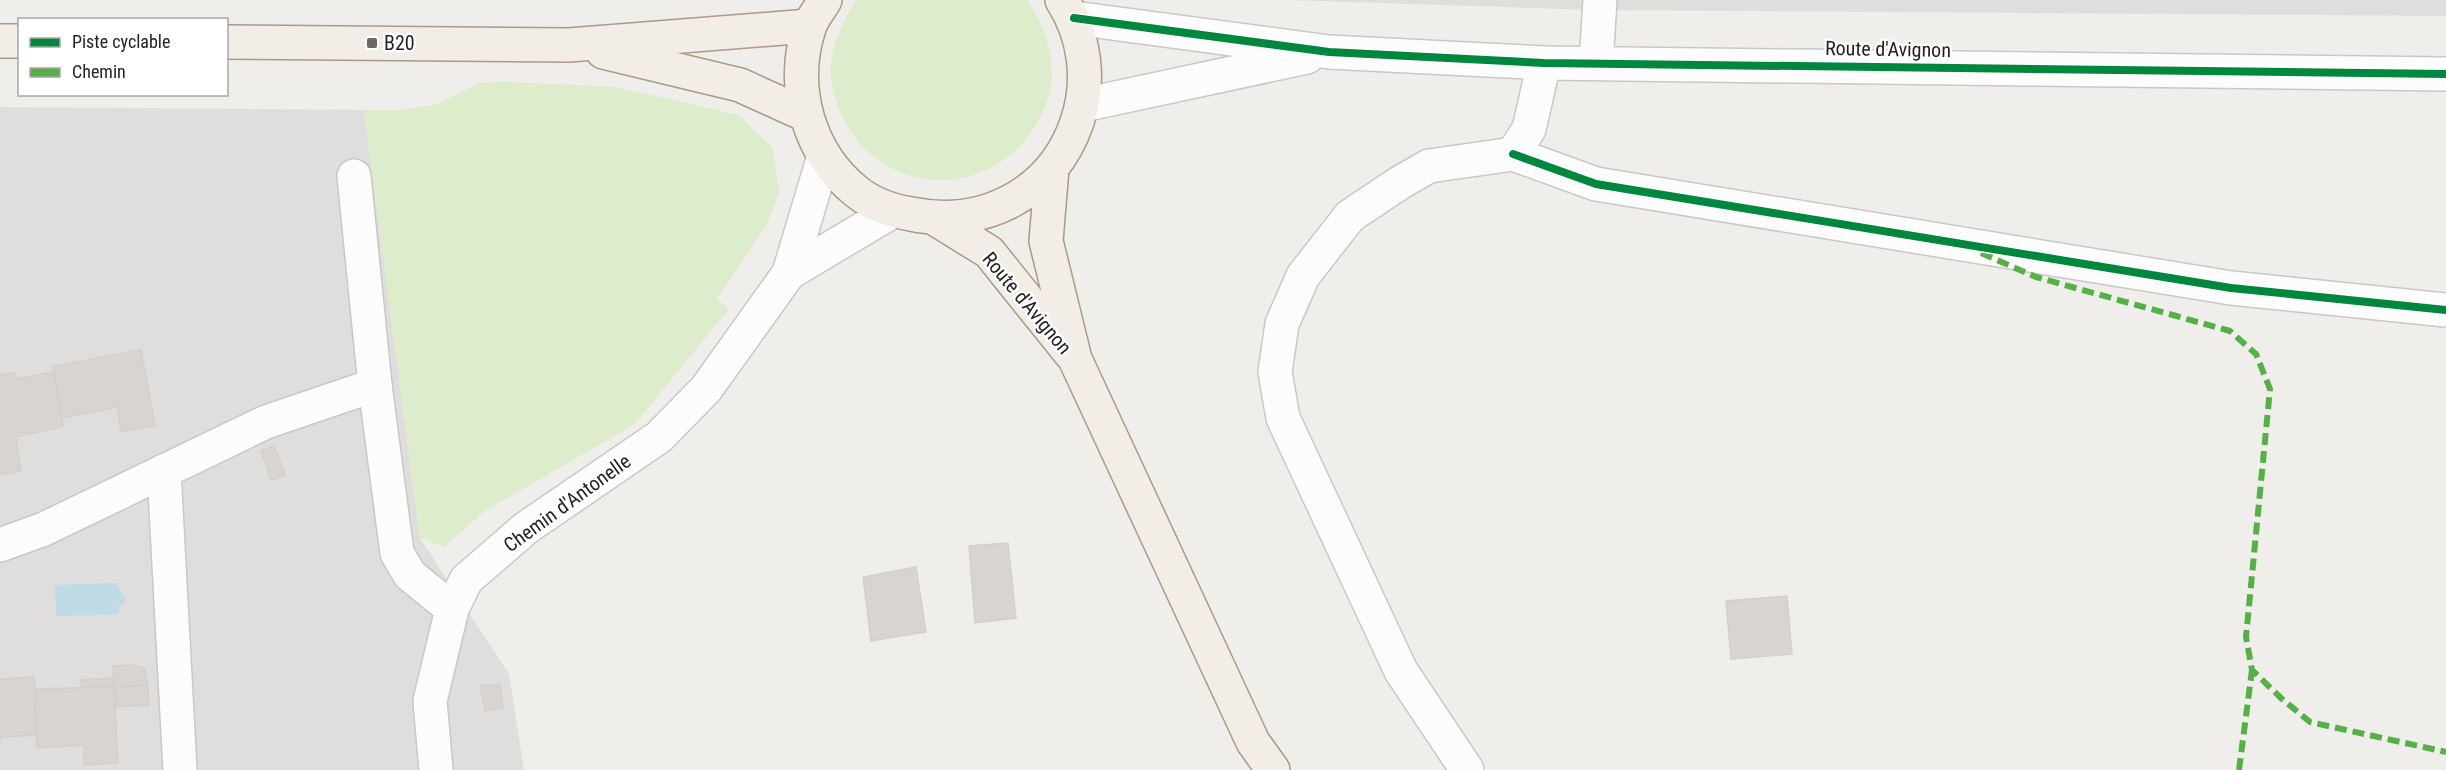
<svg xmlns="http://www.w3.org/2000/svg" width="2446" height="770" viewBox="0 0 2446 770" font-family="'Roboto Condensed',sans-serif">
<rect width="100%" height="100%" fill="#f0eeeb"/>
<g fill="#dfdedc">
<path d="M 1288,0 L 2446,0 L 2446,16 L 1595,10 Z"/>
<path d="M 0,107 L 364,110 L 420,538 L 509,674 L 524,770 L 0,770 Z"/>
</g>
<g fill="#ddeccb">
<path d="M 856,0 L 1027,0 C 1049,32 1060,70 1045,107 C 1008,199 885,206 842,116 C 835,101 829,80 831,63 C 834,39 844,21 856,0 Z"/>
<path d="M 506,82 L 616,87 L 739,115 L 773,148 L 779,193 L 766,226 L 717,299 L 729,309 L 635,424 L 485,511 L 444,547 L 420,538 L 364,110 L 403,110 L 437,104 L 479,83 Z"/>
</g>
<path fill="#bfdbe3" d="M 117,583 L 126,601 L 118,607 L 119,614 L 56,616 L 55,585 Z"/>
<g fill="#d7d4d2" stroke="#d3d0cc" stroke-width="1.5">
<path d="M 141,350 L 155,426 L 121,432 L 117,407 L 62,418 L 53,366 Z"/>
<path d="M 15,372 L 17,379 L 54,372 L 63,426 L 16,437 L 21,471 L 0,474 L 0,375 Z"/>
<path d="M 274,446 L 285,475 L 271,480 L 261,451 Z"/>
<path d="M 1008,543 L 1016,618 L 975,623 L 969,546 Z"/>
<path d="M 916,567 L 926,632 L 871,641 L 863,577 Z"/>
<path d="M 1787,596 L 1792,654 L 1731,659 L 1726,601 Z"/>
<path d="M 134,665 L 144,668 L 148,685 L 114,687 L 113,666 Z"/>
<path d="M 34,677 L 37,735 L 0,737 L 0,743 L 0,679 Z"/>
<path d="M 113,678 L 114,687 L 82,688 L 81,680 Z"/>
<path d="M 500,684 L 503,708 L 485,711 L 480,686 Z"/>
<path d="M 148,685 L 149,705 L 115,707 L 114,687 Z"/>
<path d="M 114,687 L 118,763 L 84,765 L 84,745 L 37,748 L 35,689 Z"/>
</g>
<g fill="none" stroke-linecap="round" stroke-linejoin="round">
<defs>
<g id="minor">
<path d="M 1074,18 L 1329,52 L 1544,63 L 2446,74"/>
<path d="M 1596,63 L 1600,0"/>
<path d="M 1083,105 L 1307,57"/>
<path d="M 1513,154 L 1596,184 L 2231,288 L 2446,310"/>
<path d="M 354,176 L 375,385 L 397,553 L 410,575 L 452,609"/>
<path d="M 789,273 L 893,211"/>
<path d="M 164,471 L 180,770"/>
<path d="M 0,545 L 44,529 L 266,422 L 375,385"/>
<path d="M 436,770 L 430,701 L 452,609 L 466,580 L 526,528 L 659,437 L 706,389 L 789,273 L 824,156"/>
<path d="M 1467,770 L 1401,671 L 1283,418 L 1275,372 L 1282,324 L 1303,276 L 1350,216 L 1401,182 L 1429,166 L 1513,154 L 1529,129 L 1544,63"/>
</g>
<g id="major">
<path d="M 825,0 C 820,9 812,18 809,28 C 790,87 808,153 857,192 C 872,204 893,211 911,214 C 984,229 1053,193 1077,122 C 1091,81 1085,36 1062,0"/>
<path d="M 0,41 L 20,41"/>
<path d="M 226,42 L 569,45 L 809,26"/>
<path d="M 603,52 L 740,85 L 806,115"/>
<path d="M 1052,169 L 1046,241 L 1075,359 L 1253,742 L 1273,770"/>
<path d="M 937,220 L 989,252 L 1070,353"/>
</g>
</defs>
<use href="#minor" stroke="#c9c8c7" stroke-width="36"/>
<use href="#major" stroke="#a79c86" stroke-width="36"/>
<use href="#minor" stroke="#fdfcfc" stroke-width="33"/>
<use href="#major" stroke="#f3ede7" stroke-width="33"/>
<g stroke="#55b145" stroke-width="6" stroke-dasharray="12 6" stroke-linecap="butt">
<path d="M 1981,253 L 2036,277 L 2230,331 L 2256,354 L 2270,389 L 2246,637 L 2252,670 L 2282,699 L 2310,722 L 2446,752"/>
<path d="M 2239,770 L 2252,670"/>
</g>
<defs>
<g id="cycleway">
<path d="M 1074,18 L 1329,52 L 1544,63 L 2446,74"/>
<path d="M 1513,154 L 1596,184 L 2231,288 L 2446,310"/>
</g>
</defs>
<use href="#cycleway" stroke="#fff" stroke-width="11"/>
<use href="#cycleway" stroke="#00873e" stroke-width="8"/>
</g>
<rect fill="#6a6968" stroke="#fff" stroke-width="2" x="366" y="37" width="12" height="12" rx="3"/>
<g text-anchor="middle" dominant-baseline="central" stroke-width="4.5" stroke-linejoin="round" paint-order="stroke">
<g font-size="20" fill="#222" stroke="#fff" text-anchor="start">
<text x="384" y="43">B20</text>
</g>
<g font-size="20" fill="#222" stroke="#fff">
<text transform="translate(1888 49) rotate(1)">Route d'Avignon</text>
<text transform="translate(1027 303) rotate(50)">Route d'Avignon</text>
<text transform="translate(567 503) rotate(-36)">Chemin d'Antonelle</text>
</g>
</g>
<rect x="18" y="18" width="210" height="78" fill="#ffffff" stroke="#a7a7a7" stroke-width="1.5"/>
<rect x="30" y="38" width="30" height="9" fill="#00873e" stroke="#a7a7a7" stroke-width="1.5"/>
<text x="72" y="48" font-size="18" fill="#222222">Piste cyclable</text>
<rect x="30" y="68" width="30" height="9" fill="#55b145" stroke="#a7a7a7" stroke-width="1.5"/>
<text x="72" y="78" font-size="18" fill="#222222">Chemin</text>
</svg>
